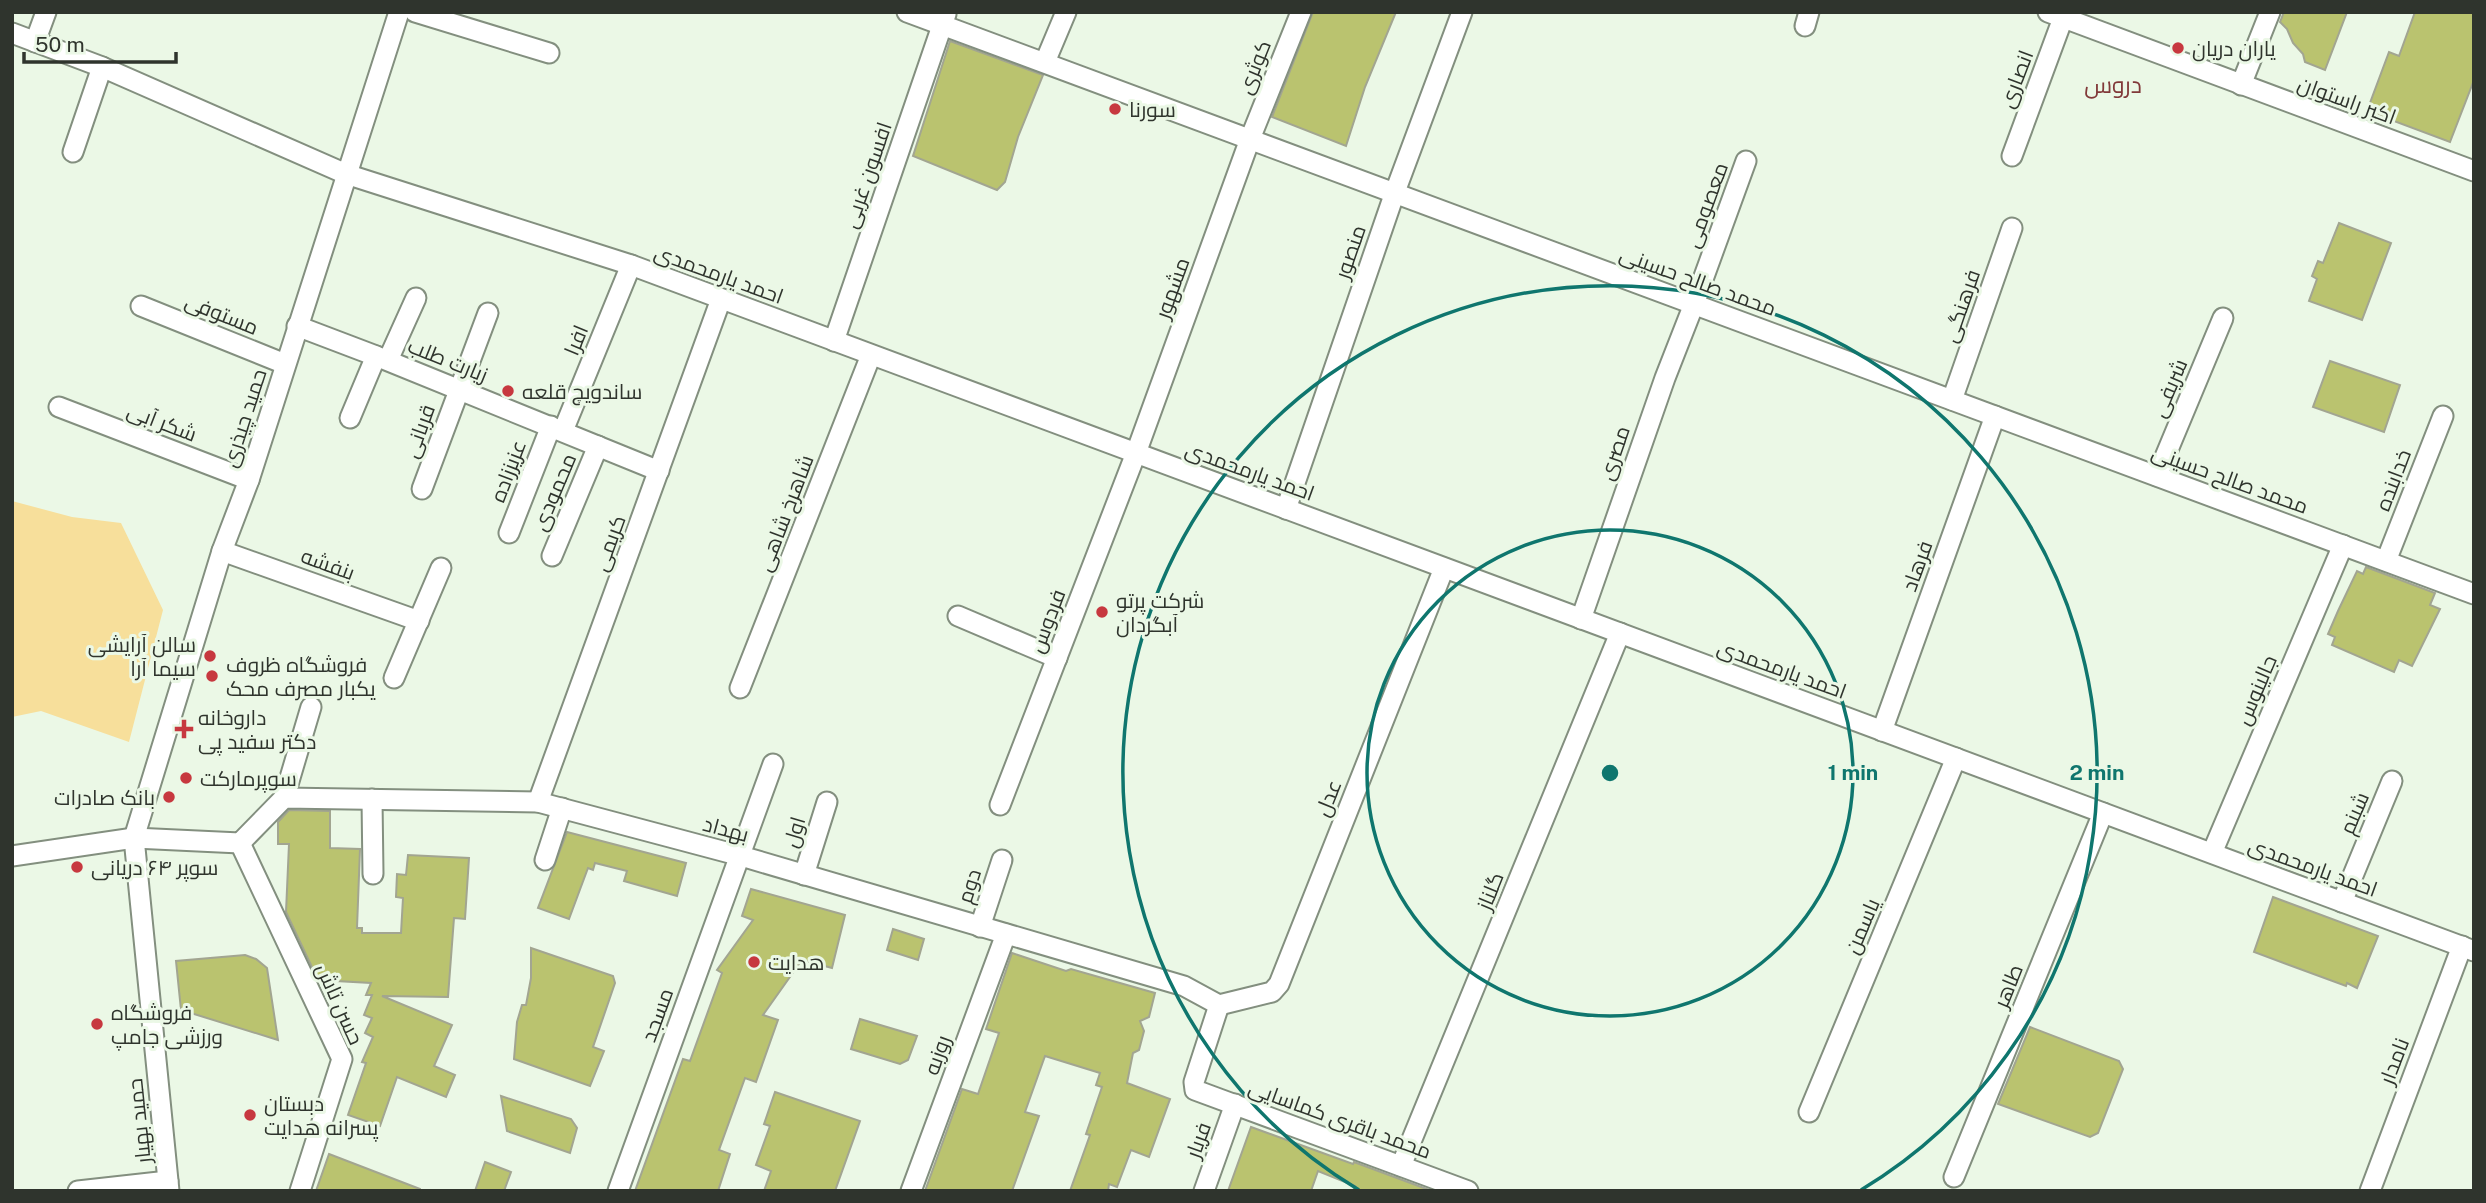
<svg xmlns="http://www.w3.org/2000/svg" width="2486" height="1203" viewBox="0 0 2486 1203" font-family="'Public Sans',Cairo,sans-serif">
<rect width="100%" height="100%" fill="#ebf8e6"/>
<path fill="#f7df9b" d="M 12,501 L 72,517 L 121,523 L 163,610 L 129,742 L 41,711 L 12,717 Z"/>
<g fill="#bac36f" stroke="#a2a591" stroke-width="2">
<path d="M 1313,12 L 1396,12 L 1365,87 L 1346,146 L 1272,117 Z"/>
<path d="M 2284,12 L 2347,12 L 2325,70 L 2305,62 L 2303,54 L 2293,43 L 2287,29 L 2280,22 Z"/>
<path d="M 2415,12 L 2474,12 L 2474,80 L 2450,142 L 2367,111 L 2389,52 L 2399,56 Z"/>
<path d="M 950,41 L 1043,75 L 1018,137 L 1005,182 L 997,190 L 913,156 Z"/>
<path d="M 2339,223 L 2391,243 L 2362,320 L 2309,301 L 2317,279 L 2312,276 L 2318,261 L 2323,263 Z"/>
<path d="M 2330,361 L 2400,385 L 2384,432 L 2313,407 Z"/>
<path d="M 2366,567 L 2435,593 L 2430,605 L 2440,609 L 2412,666 L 2399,660 L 2394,672 L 2332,645 L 2335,637 L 2328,634 L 2338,611 L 2357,571 L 2363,574 Z"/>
<path d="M 289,810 L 330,811 L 330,848 L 360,849 L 357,928 L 362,928 L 362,933 L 401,933 L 403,898 L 396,897 L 397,874 L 406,875 L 408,855 L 469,858 L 465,919 L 454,918 L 448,997 L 382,996 L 452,1025 L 434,1066 L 455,1075 L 446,1097 L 397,1077 L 380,1126 L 348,1115 L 366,1063 L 362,1062 L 373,1037 L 365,1033 L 372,1018 L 364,1015 L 372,995 L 366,995 L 371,983 L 318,980 L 286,912 L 289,844 L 278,844 L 278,822 Z"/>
<path d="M 567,832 L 686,863 L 677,896 L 624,881 L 627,871 L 595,863 L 593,870 L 588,868 L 569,919 L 538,908 Z"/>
<path d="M 751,889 L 845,915 L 832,968 L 802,960 L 763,1015 L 778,1020 L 756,1082 L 745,1078 L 719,1150 L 730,1154 L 718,1191 L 635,1191 L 683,1059 L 690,1061 L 722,973 L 717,970 L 753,920 L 742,916 Z"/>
<path d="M 2273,897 L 2378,936 L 2357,988 L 2347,983 L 2346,986 L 2254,952 Z"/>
<path d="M 893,929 L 924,939 L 918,960 L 887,950 Z"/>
<path d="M 531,948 L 613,976 L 615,983 L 593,1047 L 604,1051 L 590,1086 L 514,1059 L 517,1022 L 522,1005 L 526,1005 L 531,978 Z"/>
<path d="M 1012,953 L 1066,971 L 1071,969 L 1155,993 L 1149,1017 L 1140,1021 L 1144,1031 L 1139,1050 L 1133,1053 L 1127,1083 L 1170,1099 L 1149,1157 L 1131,1150 L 1117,1187 L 1109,1184 L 1108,1191 L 1070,1191 L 1090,1135 L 1086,1134 L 1102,1087 L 1096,1085 L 1100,1073 L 1045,1056 L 1025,1112 L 1039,1116 L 1012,1191 L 925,1191 L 962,1089 L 978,1094 L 999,1033 L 986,1029 Z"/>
<path d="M 245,955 L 256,959 L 267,968 L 278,1040 L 181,1010 L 176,961 Z"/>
<path d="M 860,1019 L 917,1036 L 908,1060 L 900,1064 L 851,1049 Z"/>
<path d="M 2030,1027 L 2119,1061 L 2123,1069 L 2098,1133 L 2090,1137 L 1998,1104 Z"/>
<path d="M 775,1092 L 860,1121 L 835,1191 L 764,1191 L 771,1171 L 756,1165 L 770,1126 L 764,1124 Z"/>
<path d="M 501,1096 L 571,1119 L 577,1128 L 570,1153 L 507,1131 Z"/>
<path d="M 1251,1127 L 1353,1164 L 1354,1162 L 1432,1191 L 1353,1191 L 1355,1186 L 1318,1171 L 1311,1191 L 1228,1191 Z"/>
<path d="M 329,1154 L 420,1189 L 420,1191 L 316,1191 Z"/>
<path d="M 485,1162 L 511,1172 L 504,1191 L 475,1191 Z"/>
</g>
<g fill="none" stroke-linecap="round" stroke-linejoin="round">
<defs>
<g id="minor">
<path d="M 415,12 L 549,53"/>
<path d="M 907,12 L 2474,594"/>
<path d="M 2048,12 L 2474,171"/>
<path d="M 1805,26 L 1809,12"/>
<path d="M 12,33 L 102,67 L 346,174 L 631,265 L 2474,951"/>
<path d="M 35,42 L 46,12"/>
<path d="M 1045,62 L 1066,12"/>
<path d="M 2241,85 L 2270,12"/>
<path d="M 73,152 L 102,67"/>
<path d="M 2012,156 L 2063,18"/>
<path d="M 141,306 L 285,364"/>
<path d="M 297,326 L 376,356 L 659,471"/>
<path d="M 834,341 L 946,14"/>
<path d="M 388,360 L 416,298"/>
<path d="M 1952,400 L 2012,228"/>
<path d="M 59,407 L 249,480"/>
<path d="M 350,418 L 376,356"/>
<path d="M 563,431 L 631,265"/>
<path d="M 2157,476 L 2223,318"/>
<path d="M 422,489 L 488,313"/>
<path d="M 1286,509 L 1395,192 L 1462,12"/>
<path d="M 509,533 L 551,426"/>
<path d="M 222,551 L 419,621"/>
<path d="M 552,556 L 598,446"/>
<path d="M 2386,561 L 2443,416"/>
<path d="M 958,616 L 1057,658"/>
<path d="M 1581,619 L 1665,378 L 1694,304 L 1746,161"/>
<path d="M 394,678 L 441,568"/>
<path d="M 740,688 L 871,355"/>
<path d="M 1882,731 L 1995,416"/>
<path d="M 284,798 L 311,707"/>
<path d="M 372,799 L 373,874"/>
<path d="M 538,802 L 721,299"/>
<path d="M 1000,805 L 1136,453 L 1250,139 L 1301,12"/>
<path d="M 240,843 L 342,1059 L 300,1191"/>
<path d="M 2212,853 L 2343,545"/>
<path d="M 12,856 L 134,838 L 240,843 L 284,798 L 538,802 L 741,856 L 1184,986 L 1219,1005 L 1194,1082 L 1195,1090 L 1468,1191"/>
<path d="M 545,860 L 562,808"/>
<path d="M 804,875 L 827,802"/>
<path d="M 2342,902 L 2392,781"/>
<path d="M 980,927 L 1002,860"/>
<path d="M 1219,1005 L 1272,992 L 1279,984 L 1444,568"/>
<path d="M 1809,1112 L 1956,758"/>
<path d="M 1401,1166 L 1620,633"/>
<path d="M 1954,1177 L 2103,813"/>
<path d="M 78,1191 L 168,1181"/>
<path d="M 169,1191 L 134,838 L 222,551 L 249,480 L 399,12"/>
<path d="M 618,1191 L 773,764"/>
<path d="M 911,1191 L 1006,934"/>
<path d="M 1204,1191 L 1235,1104"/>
<path d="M 2370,1191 L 2462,946"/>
</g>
</defs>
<use href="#minor" stroke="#838f7f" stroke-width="23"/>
<use href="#minor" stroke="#fff" stroke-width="19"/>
</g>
<g fill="none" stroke="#0f766e" stroke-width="3.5">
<circle cx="1610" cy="773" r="243"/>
<path d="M1359 1190A487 487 0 1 1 1861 1190"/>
</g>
<g fill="#c7383f" stroke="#ebf8e6" stroke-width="2.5">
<circle cx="2178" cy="48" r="7"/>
<circle cx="1115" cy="109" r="7"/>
<circle cx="508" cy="391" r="7"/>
<circle cx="1102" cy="612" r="7"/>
<circle cx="210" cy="656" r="7"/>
<circle cx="212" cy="676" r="7"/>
<path d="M180.5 718.5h7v7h7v7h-7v7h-7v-7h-7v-7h7z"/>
<circle cx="186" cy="778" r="7"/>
<circle cx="169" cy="797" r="7"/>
<circle cx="77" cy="867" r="7"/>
<circle cx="754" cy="962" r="7"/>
<circle cx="97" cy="1024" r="7"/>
<circle cx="250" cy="1115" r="7"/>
</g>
<g text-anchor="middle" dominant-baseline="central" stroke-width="6" stroke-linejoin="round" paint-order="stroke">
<g font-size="21" fill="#2f342d" stroke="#ebf8e6" text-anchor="start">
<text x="2192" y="48">یاران دریان</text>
<text x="1129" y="109">سورنا</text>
<text x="522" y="391">ساندویچ قلعه</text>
<text x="1116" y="600">شرکت پرتو<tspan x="1116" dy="24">آبگردان</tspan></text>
<text x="196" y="644" text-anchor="end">سالن آرایشی<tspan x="196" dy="24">سیما آرا</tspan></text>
<text x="226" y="664">فروشگاه ظروف<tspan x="226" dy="24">یکبار مصرف محک</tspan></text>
<text x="198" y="717">داروخانه<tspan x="198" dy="24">دکتر سفید پی</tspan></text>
<text x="200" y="778">سوپرمارکت</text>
<text x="155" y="797" text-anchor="end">بانک صادرات</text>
<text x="91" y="867">سوپر ۶۴ دریانی</text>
<text x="768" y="962">هدایت</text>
<text x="111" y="1012">فروشگاه<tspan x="111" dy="24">ورزشی جامپ</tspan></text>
<text x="264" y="1103">دبستان<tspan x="264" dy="24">پسرانه هدایت</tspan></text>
</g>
<g font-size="21" fill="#2f342d" stroke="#ebf8e6">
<text transform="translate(1254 67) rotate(-68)">کوثری</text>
<text transform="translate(2016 79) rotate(-69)">انصاری</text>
<text transform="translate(2347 100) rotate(20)">اکبر راستوان</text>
<text transform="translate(867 175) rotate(-71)">افسون غربی</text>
<text transform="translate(1706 205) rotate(-70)">معصومی</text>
<text transform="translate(1350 252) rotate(-71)">منصور</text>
<text transform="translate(719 274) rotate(20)">احمد یارمحمدی</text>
<text transform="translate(1698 281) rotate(20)">محمد صالح حسینی</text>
<text transform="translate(1172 288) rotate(-70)">مشهور</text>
<text transform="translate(1961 306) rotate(-71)">فرهنگی</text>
<text transform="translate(222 314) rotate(22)">مستوفی</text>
<text transform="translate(576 340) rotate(-68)">افرا</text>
<text transform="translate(448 360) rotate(22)">زیارت طلب</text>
<text transform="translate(2169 388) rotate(-67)">شریفی</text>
<text transform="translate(244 418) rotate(-72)">حمید چیذری</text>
<text transform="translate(162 422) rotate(21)">شکر آبی</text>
<text transform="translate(419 431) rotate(-70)">قربانی</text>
<text transform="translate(1614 453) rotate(-71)">مصری</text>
<text transform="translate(508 471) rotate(-69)">عزیززاده</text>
<text transform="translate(1250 471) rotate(20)">احمد یارمحمدی</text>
<text transform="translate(2230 479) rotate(20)">محمد صالح حسینی</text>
<text transform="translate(2393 480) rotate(-69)">خدابنده</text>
<text transform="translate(554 492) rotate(-67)">محمودی</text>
<text transform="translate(785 513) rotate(-69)">شاهرخ شاهی</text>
<text transform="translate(609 543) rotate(-70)">کریمی</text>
<text transform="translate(328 564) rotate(20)">بنفشه</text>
<text transform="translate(1917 566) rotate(-70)">فرهاد</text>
<text transform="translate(1047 621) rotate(-69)">فردوس</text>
<text transform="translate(1782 669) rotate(20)">احمد یارمحمدی</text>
<text transform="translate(2256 690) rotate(-67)">جالینوس</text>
<text transform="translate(1328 798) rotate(-68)">عدل</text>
<text transform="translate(2354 813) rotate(-67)">شبنم</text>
<text transform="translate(726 829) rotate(15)">بهداد</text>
<text transform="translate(794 832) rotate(-73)">اول</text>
<text transform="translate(2313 867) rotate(20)">احمد یارمحمدی</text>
<text transform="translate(969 886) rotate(-72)">دوم</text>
<text transform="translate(1490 891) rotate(-68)">گلناز</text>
<text transform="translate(1862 926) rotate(-67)">یاسمن</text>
<text transform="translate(2008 986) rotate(-68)">طاهر</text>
<text transform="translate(340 1004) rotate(66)">حسن تاش</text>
<text transform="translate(657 1015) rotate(-70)">مسجد</text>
<text transform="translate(937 1055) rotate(-70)">روزبه</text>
<text transform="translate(2394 1061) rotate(-69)">نامدار</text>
<text transform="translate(1340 1119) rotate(20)">محمد باقری کماسایی</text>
<text transform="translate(139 1121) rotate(-96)">حمید بهیار</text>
<text transform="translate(1198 1140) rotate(-70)">فریار</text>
</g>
<g font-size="23" fill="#813939" stroke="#ebf8e6">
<text x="2113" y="84">دروس</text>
</g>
</g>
<circle cx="1610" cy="773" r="10" fill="#0f766e" stroke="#ebf8e6" stroke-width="3.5"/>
<g font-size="21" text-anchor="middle" font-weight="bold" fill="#0f766e" stroke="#ebf8e6" stroke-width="6" stroke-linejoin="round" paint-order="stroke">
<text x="1853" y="780">1 min</text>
<text x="2097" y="780">2 min</text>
</g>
<rect width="2486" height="1203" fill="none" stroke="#2f342d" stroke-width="28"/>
<path d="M24 52v10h152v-10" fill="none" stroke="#2f342d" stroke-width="3.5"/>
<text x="35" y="52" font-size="21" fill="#2f342d" stroke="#ebf8e6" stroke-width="5" paint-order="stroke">50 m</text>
</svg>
